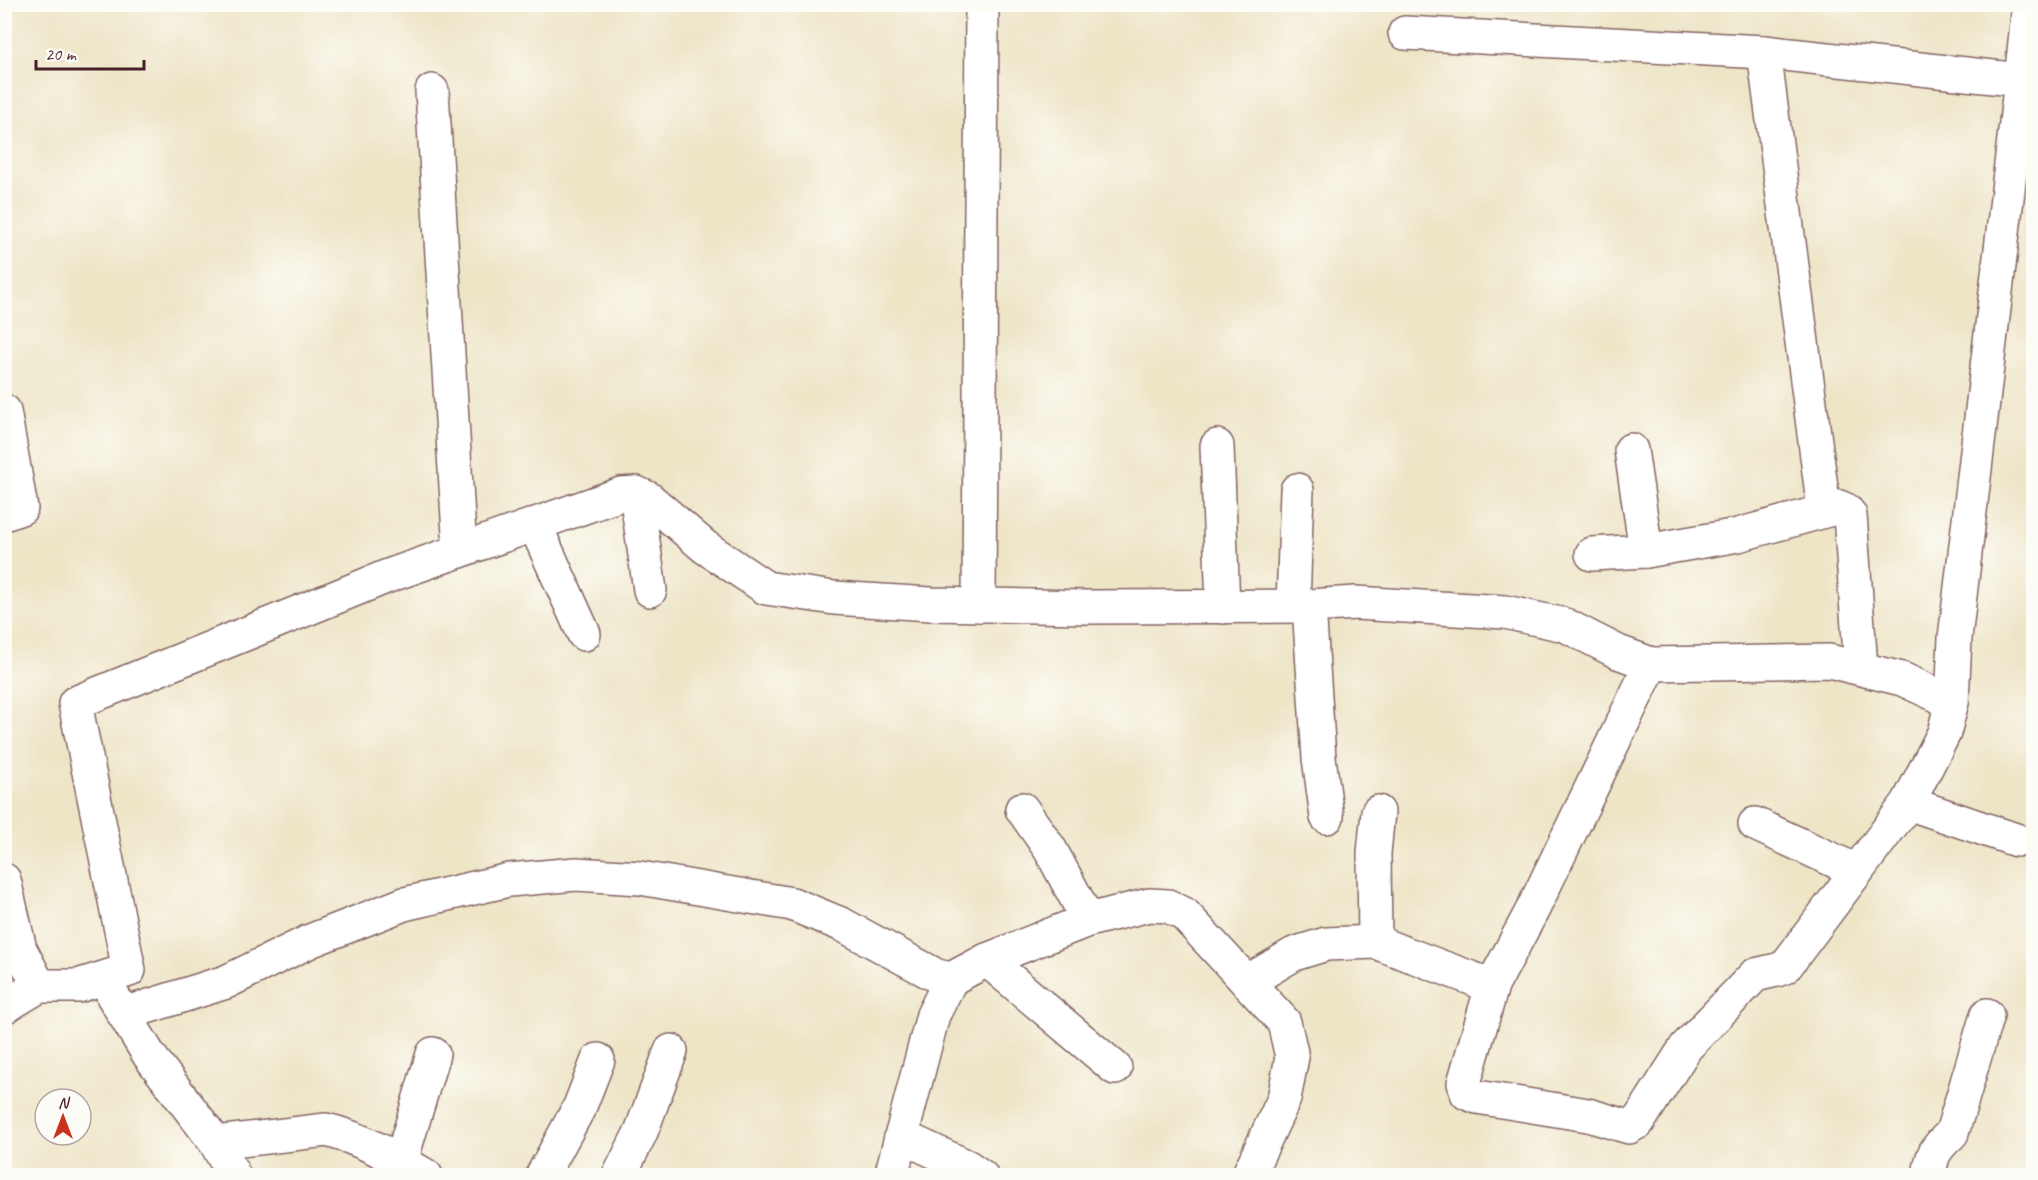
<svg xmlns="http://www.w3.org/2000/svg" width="2038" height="1180" viewBox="0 0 2038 1180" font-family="Caveat,sans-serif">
<rect width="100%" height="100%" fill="#fdfcf7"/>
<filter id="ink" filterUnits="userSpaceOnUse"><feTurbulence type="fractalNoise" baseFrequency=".0167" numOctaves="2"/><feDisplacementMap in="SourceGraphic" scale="12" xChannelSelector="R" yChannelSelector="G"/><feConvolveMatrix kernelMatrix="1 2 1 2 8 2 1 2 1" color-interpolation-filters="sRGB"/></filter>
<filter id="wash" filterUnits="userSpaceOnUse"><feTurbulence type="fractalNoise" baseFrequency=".008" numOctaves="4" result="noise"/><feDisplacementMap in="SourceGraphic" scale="24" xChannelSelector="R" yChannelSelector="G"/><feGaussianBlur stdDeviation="1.35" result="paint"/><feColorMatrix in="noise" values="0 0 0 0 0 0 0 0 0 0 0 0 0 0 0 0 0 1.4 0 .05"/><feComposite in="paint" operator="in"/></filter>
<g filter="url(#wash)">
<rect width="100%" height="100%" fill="#eee5c7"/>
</g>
<g filter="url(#ink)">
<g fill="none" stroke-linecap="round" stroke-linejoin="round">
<defs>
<g id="minor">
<path d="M 2029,4 L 2021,80 L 2034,86"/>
<path d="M 1405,33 L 1764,52 L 2021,80 L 1955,638 L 1952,702 L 1944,733 L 1908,803 L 1785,967 L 1777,970 L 1755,975 L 1686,1047 L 1638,1122 L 1629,1127 L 1588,1115 L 1477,1097 L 1467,1093 L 1464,1083 L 1492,986 L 1533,909 L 1651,664"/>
<path d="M 1764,52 L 1824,510"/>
<path d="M 432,91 L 460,551"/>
<path d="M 4,411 L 21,508 L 4,514"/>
<path d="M 1217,446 L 1223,607"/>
<path d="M 1631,450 L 1646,551"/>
<path d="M 636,493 L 650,590"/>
<path d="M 535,525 L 584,634"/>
<path d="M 1592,554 L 1646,551 L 1738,535 L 1839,507 L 1846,510 L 1850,515 L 1861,668"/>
<path d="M 979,605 L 982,4"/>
<path d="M 1293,605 L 1297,490"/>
<path d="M 1309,606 L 1319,758 L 1327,817"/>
<path d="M 1908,803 L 2016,840"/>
<path d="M 1022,809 L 1050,849 L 1088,920"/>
<path d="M 1755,824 L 1857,871"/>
<path d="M 4,880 L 20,949 L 39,986 L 78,986 L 129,970 L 75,703 L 388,576 L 621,494 L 636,493 L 648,498 L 705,547 L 766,588 L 834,598 L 931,604 L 1085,607 L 1309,606 L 1356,603 L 1505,612 L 1565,625 L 1618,652 L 1651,664 L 1829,661 L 1902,679 L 1952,702"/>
<path d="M 1375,942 L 1374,853 L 1378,812"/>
<path d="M 987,960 L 1115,1068"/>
<path d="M 1247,982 L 1294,954 L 1326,944 L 1375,942 L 1492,986"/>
<path d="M 113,996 L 149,1055 L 216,1143 L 326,1130 C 361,1138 396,1158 426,1176"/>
<path d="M 4,1007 L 39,986"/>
<path d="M 124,1014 L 226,982 L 310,941 L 404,904 L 509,880 L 576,874 L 640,878 L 792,904 L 843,925 L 937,976 L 951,979 L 987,960 L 1088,920 L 1149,905 L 1168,906 L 1184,914 L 1284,1022 L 1292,1057 L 1284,1099 L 1248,1176"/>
<path d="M 901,1136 L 968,1167 L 981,1176"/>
<path d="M 216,1143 L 234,1176"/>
<path d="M 401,1161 L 433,1054"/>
<path d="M 542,1176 L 580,1106 L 598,1060"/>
<path d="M 619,1176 L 641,1132 L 671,1051"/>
<path d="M 891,1176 L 933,1015 L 951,979"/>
<path d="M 1929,1176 C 1932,1153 1935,1149 1952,1133 L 1987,1015"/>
</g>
</defs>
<use href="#minor" stroke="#836462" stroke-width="36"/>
<use href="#minor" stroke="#fff" stroke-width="33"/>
</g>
</g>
<rect width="2038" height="1180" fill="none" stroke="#fdfcf7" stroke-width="24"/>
<g transform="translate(63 1117)"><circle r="28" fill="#fdfcf7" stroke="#b5a4a5" stroke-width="1.5"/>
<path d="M0-4.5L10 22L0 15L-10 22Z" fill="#c8321e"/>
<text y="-9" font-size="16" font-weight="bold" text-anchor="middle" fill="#4a1f2b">N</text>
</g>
<path d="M36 60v9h108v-9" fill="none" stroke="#4a1f2b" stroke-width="3"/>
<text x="45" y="60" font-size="18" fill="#4a1f2b" stroke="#fdfcf7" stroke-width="4.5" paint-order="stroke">20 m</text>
</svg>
